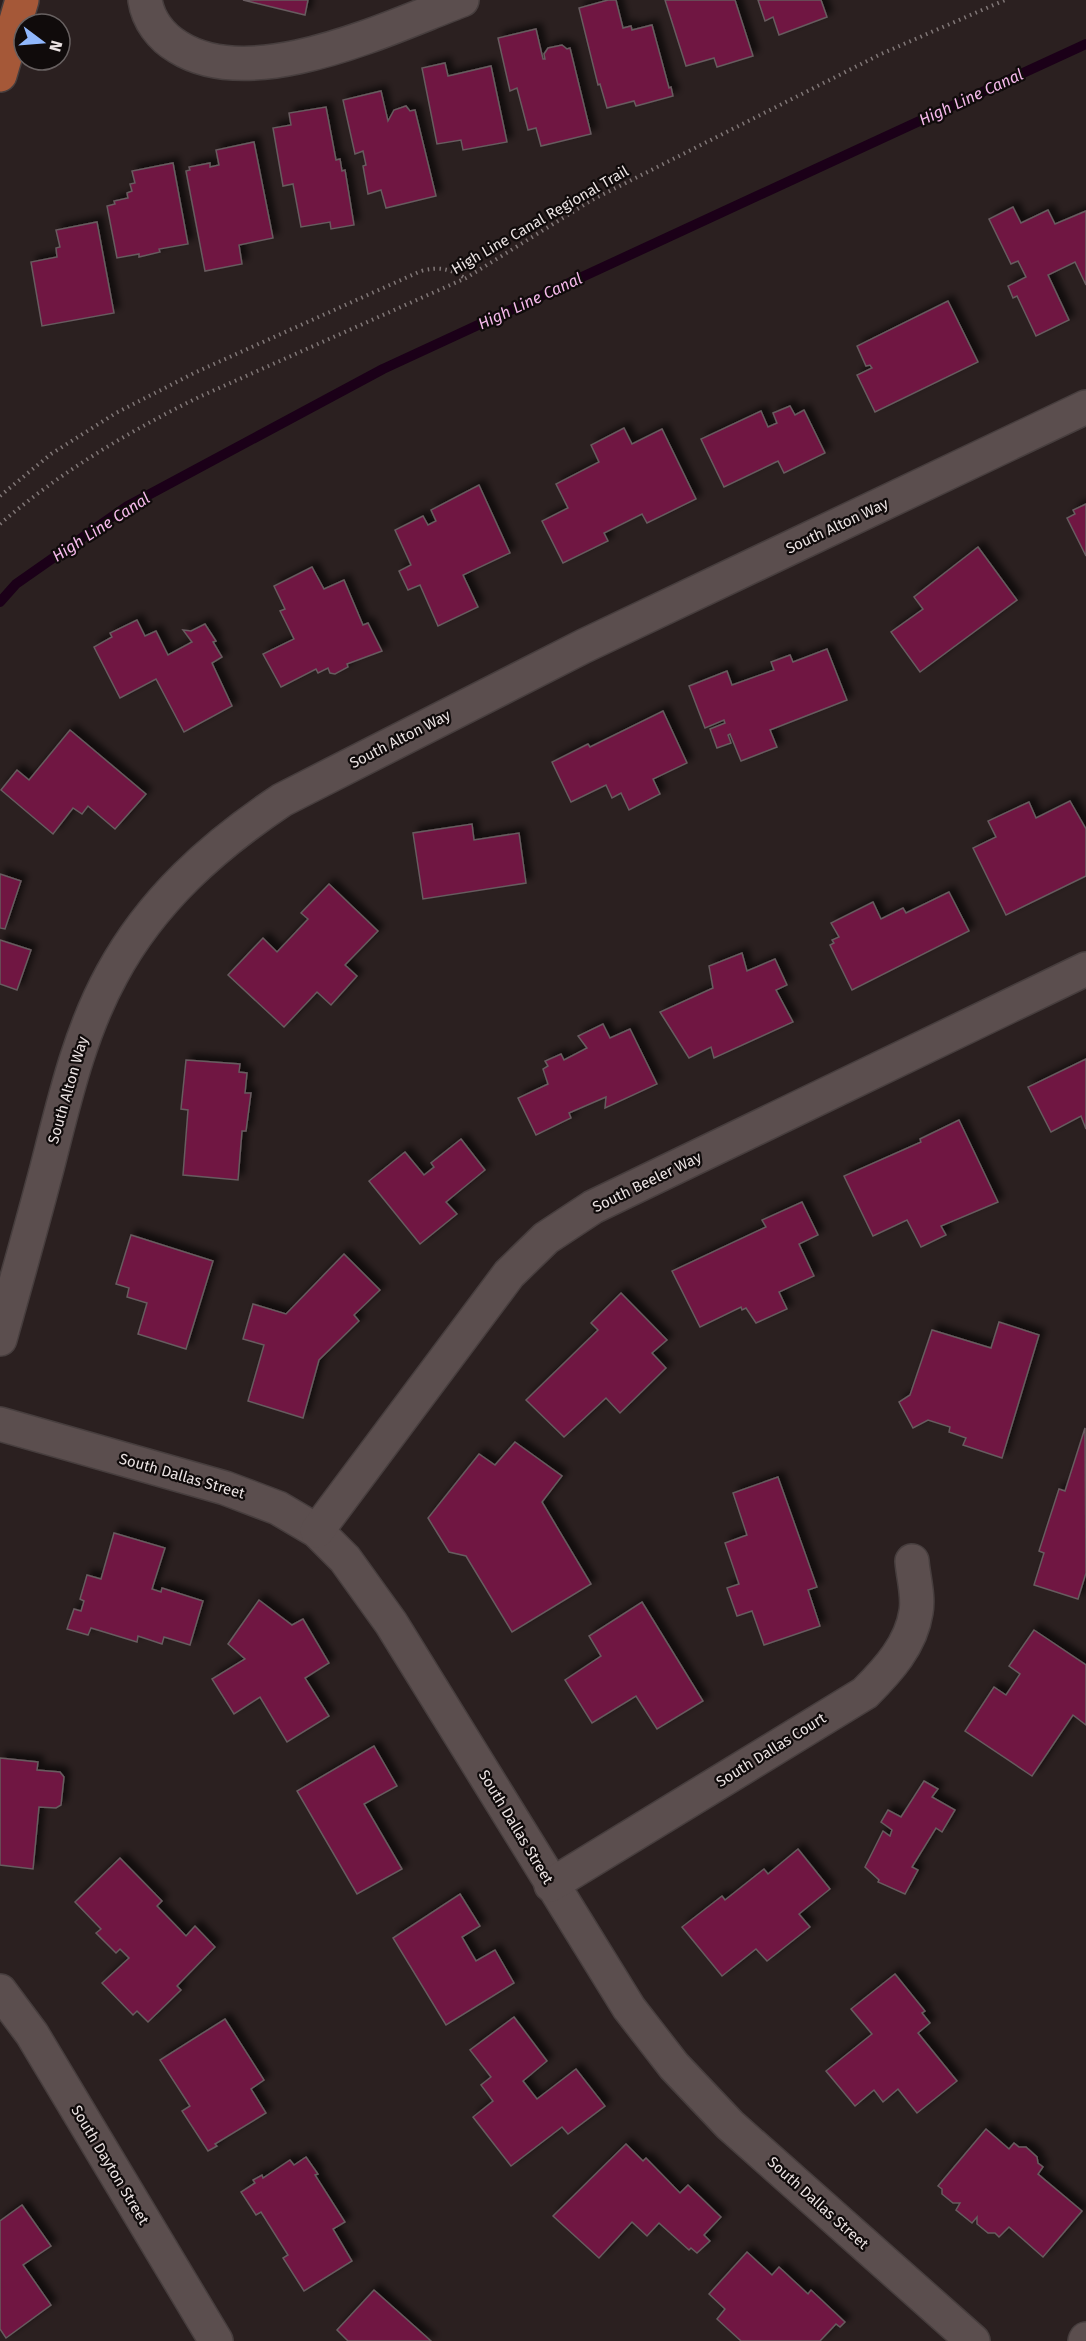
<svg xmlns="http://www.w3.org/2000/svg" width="1086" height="2341" viewBox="0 0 1086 2341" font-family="'Fira Sans',sans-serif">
<defs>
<filter id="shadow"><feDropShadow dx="5.5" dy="-5.5" stdDeviation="3" flood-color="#0009"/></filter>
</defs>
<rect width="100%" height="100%" fill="#2b2020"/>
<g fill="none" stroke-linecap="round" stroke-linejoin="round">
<path stroke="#1b0018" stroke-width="10" d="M 0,602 L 16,584 L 126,507 L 383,369 L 1086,44"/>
</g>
<g fill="#6f1642" stroke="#675b5f" stroke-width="1.5" filter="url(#shadow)">
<path d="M 243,0 L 308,0 L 305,15 Z"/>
<path d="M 608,0 L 616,0 L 623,28 L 631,26 L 632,30 L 652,25 L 669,88 L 671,87 L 673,96 L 636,106 L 634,101 L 607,108 L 600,84 L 598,85 L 579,8 Z"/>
<path d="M 665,0 L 735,0 L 753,56 L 717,67 L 714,58 L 686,66 Z"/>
<path d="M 758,0 L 821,0 L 827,17 L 779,35 L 773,17 L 765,21 Z"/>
<path d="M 536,29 L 543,59 L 545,59 L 544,54 L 548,48 L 562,45 L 567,49 L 570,48 L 591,134 L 541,146 L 536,128 L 528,130 L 517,88 L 510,91 L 498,38 Z"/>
<path d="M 445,63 L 448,76 L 491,66 L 507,142 L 463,150 L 461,140 L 437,144 L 422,68 Z"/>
<path d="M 381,91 L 388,121 L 394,110 L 406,106 L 410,111 L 415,110 L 436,196 L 386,208 L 381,190 L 368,194 L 363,166 L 366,165 L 363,151 L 355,154 L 343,100 Z"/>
<path d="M 326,107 L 336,160 L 340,159 L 342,171 L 345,170 L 354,225 L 331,229 L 330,222 L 301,227 L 293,184 L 283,186 L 273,128 L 291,125 L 289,113 Z"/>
<path d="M 254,142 L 273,238 L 239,245 L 242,264 L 205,271 L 186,171 L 190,170 L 189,167 L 210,163 L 210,167 L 219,165 L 216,150 Z"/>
<path d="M 173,163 L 188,244 L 159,249 L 160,252 L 139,257 L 139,254 L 117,258 L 107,206 L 115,204 L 114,201 L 128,198 L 127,193 L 132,191 L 130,184 L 135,183 L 132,171 Z"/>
<path d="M 1013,207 L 1021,223 L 1048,210 L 1055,224 L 1086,211 L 1086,285 L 1075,262 L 1048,275 L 1069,320 L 1036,336 L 1017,296 L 1013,298 L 1008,286 L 1026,277 L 1018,261 L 1011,264 L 989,219 Z"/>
<path d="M 97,222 L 114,313 L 42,326 L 31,262 L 57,257 L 56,248 L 60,247 L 56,230 Z"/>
<path d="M 948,301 L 978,362 L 875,412 L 857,375 L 872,368 L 870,365 L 866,366 L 857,346 Z"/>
<path d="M 790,406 L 795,415 L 804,410 L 825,453 L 784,473 L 778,461 L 724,487 L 701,439 L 761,411 L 768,427 L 777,423 L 773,413 Z"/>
<path d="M 624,428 L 632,444 L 662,429 L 696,499 L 647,523 L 642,514 L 604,533 L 608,541 L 563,563 L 542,521 L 568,508 L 556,484 L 599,462 L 591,445 Z"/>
<path d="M 479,485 L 510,553 L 463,575 L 478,607 L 438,626 L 420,585 L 408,590 L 399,571 L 411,565 L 395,530 L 423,516 L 428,525 L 436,521 L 431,510 Z"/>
<path d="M 1086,504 L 1086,556 L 1067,518 L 1075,514 L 1073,510 Z"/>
<path d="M 978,547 L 1017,600 L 920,672 L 891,632 L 923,609 L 914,597 Z"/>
<path d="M 312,567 L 324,589 L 344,580 L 363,625 L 368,623 L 382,651 L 347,664 L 348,667 L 335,674 L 330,673 L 328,668 L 318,673 L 316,669 L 281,687 L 263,654 L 294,639 L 280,611 L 285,609 L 274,586 Z"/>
<path d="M 137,620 L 145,636 L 156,631 L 168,655 L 192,642 L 183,630 L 191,631 L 205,624 L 216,641 L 213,642 L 222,657 L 212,663 L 232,706 L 184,732 L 156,679 L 120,698 L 94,647 L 112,637 L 110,633 Z"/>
<path d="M 827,649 L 847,700 L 770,730 L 777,747 L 741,761 L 730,734 L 728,735 L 731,743 L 717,748 L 710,729 L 725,723 L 724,720 L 705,728 L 689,686 L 727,671 L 732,685 L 774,670 L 771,662 L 790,655 L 793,662 Z"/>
<path d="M 663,711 L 687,763 L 653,779 L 660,794 L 629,810 L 621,793 L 612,798 L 606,785 L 571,802 L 552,762 L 588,744 L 590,747 Z"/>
<path d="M 70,730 L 146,794 L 115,829 L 88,806 L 82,814 L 73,808 L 53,834 L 1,790 L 17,770 L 29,780 Z"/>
<path d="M 1070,801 L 1086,829 L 1086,876 L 1006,915 L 973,848 L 996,837 L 988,821 L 1029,802 L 1036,818 Z"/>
<path d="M 472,824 L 474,840 L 519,833 L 526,883 L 423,899 L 413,833 Z"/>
<path d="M 0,874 L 21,881 L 5,929 L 0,928 Z"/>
<path d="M 329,884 L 378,931 L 345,965 L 357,976 L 331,1005 L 317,992 L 284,1027 L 228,975 L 263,938 L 277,952 L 308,919 L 301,913 Z"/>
<path d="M 949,892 L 969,931 L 852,990 L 830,945 L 834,943 L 832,940 L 839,937 L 831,923 L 873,902 L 881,919 L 903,908 L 906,913 Z"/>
<path d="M 0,940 L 31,950 L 17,990 L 0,984 Z"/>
<path d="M 742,953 L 747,971 L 775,959 L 787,985 L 776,990 L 793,1022 L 714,1058 L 711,1047 L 689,1058 L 660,1012 L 713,988 L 709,966 Z"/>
<path d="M 603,1024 L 610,1038 L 630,1029 L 657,1084 L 605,1108 L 606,1097 L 569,1113 L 571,1118 L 536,1135 L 518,1098 L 548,1084 L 543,1069 L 548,1066 L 545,1061 L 561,1054 L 564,1060 L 587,1048 L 578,1036 Z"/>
<path d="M 1086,1059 L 1086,1129 L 1081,1116 L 1051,1132 L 1028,1087 Z"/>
<path d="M 186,1060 L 240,1064 L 239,1072 L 247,1073 L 245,1093 L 251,1093 L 246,1131 L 242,1131 L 238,1180 L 183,1175 L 188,1110 L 181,1109 Z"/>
<path d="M 959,1120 L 998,1202 L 941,1226 L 946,1235 L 921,1247 L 907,1220 L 873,1236 L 844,1176 L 921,1142 L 920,1139 Z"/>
<path d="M 461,1139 L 485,1170 L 446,1202 L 457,1214 L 420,1244 L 369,1181 L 405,1152 L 424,1175 L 434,1167 L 431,1163 Z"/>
<path d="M 802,1202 L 818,1235 L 799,1244 L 814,1276 L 779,1292 L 787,1309 L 756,1323 L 746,1308 L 742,1310 L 741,1307 L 700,1327 L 672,1271 L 766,1227 L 762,1220 Z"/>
<path d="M 131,1235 L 213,1261 L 186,1349 L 138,1334 L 147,1303 L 127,1297 L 129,1288 L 116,1284 Z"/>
<path d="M 344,1254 L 380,1290 L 354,1315 L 359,1321 L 319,1360 L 303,1418 L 248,1401 L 264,1345 L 243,1339 L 253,1304 L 286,1314 Z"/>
<path d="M 621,1293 L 667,1340 L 652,1353 L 666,1368 L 620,1413 L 606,1398 L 564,1437 L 526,1400 L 598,1330 L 591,1323 Z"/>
<path d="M 999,1322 L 1039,1335 L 1002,1458 L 963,1445 L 966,1438 L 949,1432 L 950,1427 L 928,1420 L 913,1428 L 899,1402 L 910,1395 L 932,1330 L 991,1348 Z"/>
<path d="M 1085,1428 L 1086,1573 L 1078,1599 L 1034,1585 L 1044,1553 L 1039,1551 L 1059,1489 L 1065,1491 Z"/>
<path d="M 515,1442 L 562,1476 L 542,1502 L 591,1584 L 512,1632 L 466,1556 L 449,1552 L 428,1518 L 479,1454 L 495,1465 Z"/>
<path d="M 778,1477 L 817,1587 L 808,1590 L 820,1626 L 764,1645 L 752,1611 L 737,1616 L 727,1588 L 739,1584 L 725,1543 L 747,1535 L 733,1493 Z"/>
<path d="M 114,1533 L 165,1548 L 152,1589 L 161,1592 L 162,1588 L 203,1601 L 190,1645 L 164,1637 L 162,1644 L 138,1636 L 137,1642 L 91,1628 L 88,1635 L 67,1629 L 74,1609 L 81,1611 L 84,1601 L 80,1599 L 87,1575 L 101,1579 Z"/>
<path d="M 259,1600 L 292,1625 L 303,1619 L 329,1663 L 305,1678 L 329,1716 L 287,1742 L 260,1697 L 234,1714 L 212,1679 L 245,1659 L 228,1644 Z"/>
<path d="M 642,1602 L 703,1701 L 657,1729 L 636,1696 L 592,1723 L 565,1680 L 601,1656 L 589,1636 Z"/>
<path d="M 1034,1630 L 1086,1665 L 1086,1725 L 1073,1715 L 1032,1776 L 965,1731 L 994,1687 L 1006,1695 L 1020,1674 L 1009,1666 Z"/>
<path d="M 374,1746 L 397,1786 L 364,1804 L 402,1869 L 357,1894 L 297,1791 Z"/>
<path d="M 0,1758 L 38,1762 L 37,1770 L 60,1772 L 64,1777 L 61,1805 L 56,1808 L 39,1807 L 33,1869 L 0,1865 Z"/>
<path d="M 924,1781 L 938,1789 L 932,1797 L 955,1810 L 942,1832 L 936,1828 L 912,1867 L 918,1870 L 905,1894 L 878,1882 L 879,1880 L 865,1867 L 883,1831 L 890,1836 L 892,1830 L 881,1822 L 888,1810 L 901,1817 Z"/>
<path d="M 798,1849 L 830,1889 L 799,1914 L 810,1927 L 767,1961 L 756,1949 L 722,1976 L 682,1927 L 722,1896 L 725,1900 L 764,1869 L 768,1874 Z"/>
<path d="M 120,1858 L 162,1901 L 157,1906 L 186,1936 L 195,1926 L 215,1947 L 177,1986 L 181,1990 L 148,2022 L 137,2011 L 133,2015 L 102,1983 L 129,1958 L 120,1949 L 116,1953 L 96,1933 L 101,1929 L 75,1902 Z"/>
<path d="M 460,1894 L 480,1926 L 462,1937 L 476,1961 L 495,1950 L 514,1983 L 446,2025 L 393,1938 Z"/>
<path d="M 895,1974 L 925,2011 L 922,2013 L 930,2023 L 918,2033 L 957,2081 L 917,2113 L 898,2089 L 883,2102 L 874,2090 L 855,2106 L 826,2071 L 872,2034 L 851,2009 Z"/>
<path d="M 514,2017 L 547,2061 L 523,2081 L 537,2099 L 576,2069 L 605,2106 L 568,2134 L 562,2127 L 511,2166 L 473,2117 L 493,2101 L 481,2085 L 491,2077 L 470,2050 Z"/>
<path d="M 225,2019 L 264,2080 L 251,2089 L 266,2113 L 215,2144 L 217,2146 L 208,2151 L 182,2111 L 190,2106 L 160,2060 Z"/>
<path d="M 986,2129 L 1009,2149 L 1014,2143 L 1019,2147 L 1026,2147 L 1037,2157 L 1038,2163 L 1043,2167 L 1038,2174 L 1082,2211 L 1043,2257 L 1009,2227 L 999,2237 L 995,2233 L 988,2233 L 977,2224 L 977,2217 L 972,2223 L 956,2210 L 960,2203 L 953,2203 L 942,2194 L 942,2189 L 938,2186 Z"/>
<path d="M 626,2144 L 643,2161 L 646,2158 L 680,2193 L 688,2185 L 721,2217 L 704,2235 L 710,2241 L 697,2253 L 691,2248 L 689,2250 L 659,2223 L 647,2236 L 632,2222 L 599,2258 L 553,2216 Z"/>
<path d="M 306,2157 L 318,2174 L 315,2175 L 345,2222 L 333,2229 L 352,2261 L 304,2291 L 283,2258 L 288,2255 L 261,2212 L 256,2215 L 241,2192 L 255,2183 L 253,2180 L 262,2175 L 263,2178 L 290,2160 L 294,2165 Z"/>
<path d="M 22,2205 L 51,2246 L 23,2265 L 51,2305 L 6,2338 L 0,2329 L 0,2221 Z"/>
<path d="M 747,2252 L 772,2275 L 779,2267 L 808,2294 L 811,2290 L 845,2322 L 840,2327 L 836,2324 L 820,2341 L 741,2341 L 717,2319 L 725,2309 L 709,2294 Z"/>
<path d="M 374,2290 L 431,2341 L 348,2341 L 337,2330 Z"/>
</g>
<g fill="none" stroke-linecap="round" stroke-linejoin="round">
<defs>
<g id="minor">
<path d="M 145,0 C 148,20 161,37 178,47 C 253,94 387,28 462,0"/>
<path d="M 0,1339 C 16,1282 32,1225 47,1168 C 64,1102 79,1034 112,974 C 152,900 213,846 282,800 L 584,646 L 1086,407"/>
<path d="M 0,1424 L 225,1488 L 278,1508 L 317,1531 L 345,1559 L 391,1623 L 629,2008 L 674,2066 L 730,2125 L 973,2341"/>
<path d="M 317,1531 L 509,1274 L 546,1238 L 593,1207 L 1086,969"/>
<path d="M 551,1885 L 865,1693 C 888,1670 911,1645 916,1612 C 919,1596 913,1576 912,1561"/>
<path d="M 0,1991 L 32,2034 L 216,2341"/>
<path d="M 1085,2341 L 1086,2339"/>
</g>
<path id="primary" d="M 0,75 L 22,0"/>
</defs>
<use href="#minor" stroke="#473e3e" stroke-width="36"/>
<use href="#primary" stroke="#473e3e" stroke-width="36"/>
<g stroke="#807777" stroke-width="4" stroke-dasharray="1.5 4.5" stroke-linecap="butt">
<path d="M 0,496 L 51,454 L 116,413 L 194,373 L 421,271 C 439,266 450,269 465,278"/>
<path d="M 0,524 C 60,472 128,432 199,397 L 466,278 L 592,200 L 881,54 L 1005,0"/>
</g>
<use href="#minor" stroke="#5b4e4e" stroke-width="33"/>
<use href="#primary" stroke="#a55838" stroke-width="33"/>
</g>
<g text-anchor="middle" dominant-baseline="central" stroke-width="4.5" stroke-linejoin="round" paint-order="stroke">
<g font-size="15" fill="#ebe3e3" stroke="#100b0b">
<text transform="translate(540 220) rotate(-30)">High Line Canal Regional Trail</text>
<text transform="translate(837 526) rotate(-25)">South Alton Way</text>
<text transform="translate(400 739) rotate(-27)">South Alton Way</text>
<text transform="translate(68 1090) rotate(-74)">South Alton Way</text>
<text transform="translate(647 1182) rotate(-26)">South Beeler Way</text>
<text transform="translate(182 1476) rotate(16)">South Dallas Street</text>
<text transform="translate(771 1750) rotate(-32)">South Dallas Court</text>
<text transform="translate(516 1827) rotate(59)">South Dallas Street</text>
<text transform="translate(110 2165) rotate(59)">South Dayton Street</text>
<text transform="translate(818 2203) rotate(42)">South Dallas Street</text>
</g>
<g font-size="16" font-style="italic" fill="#f5b9eb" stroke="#100b0b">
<text transform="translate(971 97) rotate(-25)">High Line Canal</text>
<text transform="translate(530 301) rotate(-25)">High Line Canal</text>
<text transform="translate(101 527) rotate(-33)">High Line Canal</text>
</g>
</g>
<g transform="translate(42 42) rotate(106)"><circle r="28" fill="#100b0b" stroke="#686161" stroke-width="1.5"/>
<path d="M0-4.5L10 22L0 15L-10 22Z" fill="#91b8fd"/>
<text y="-9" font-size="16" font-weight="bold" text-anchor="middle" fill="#ebe3e3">N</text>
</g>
</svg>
